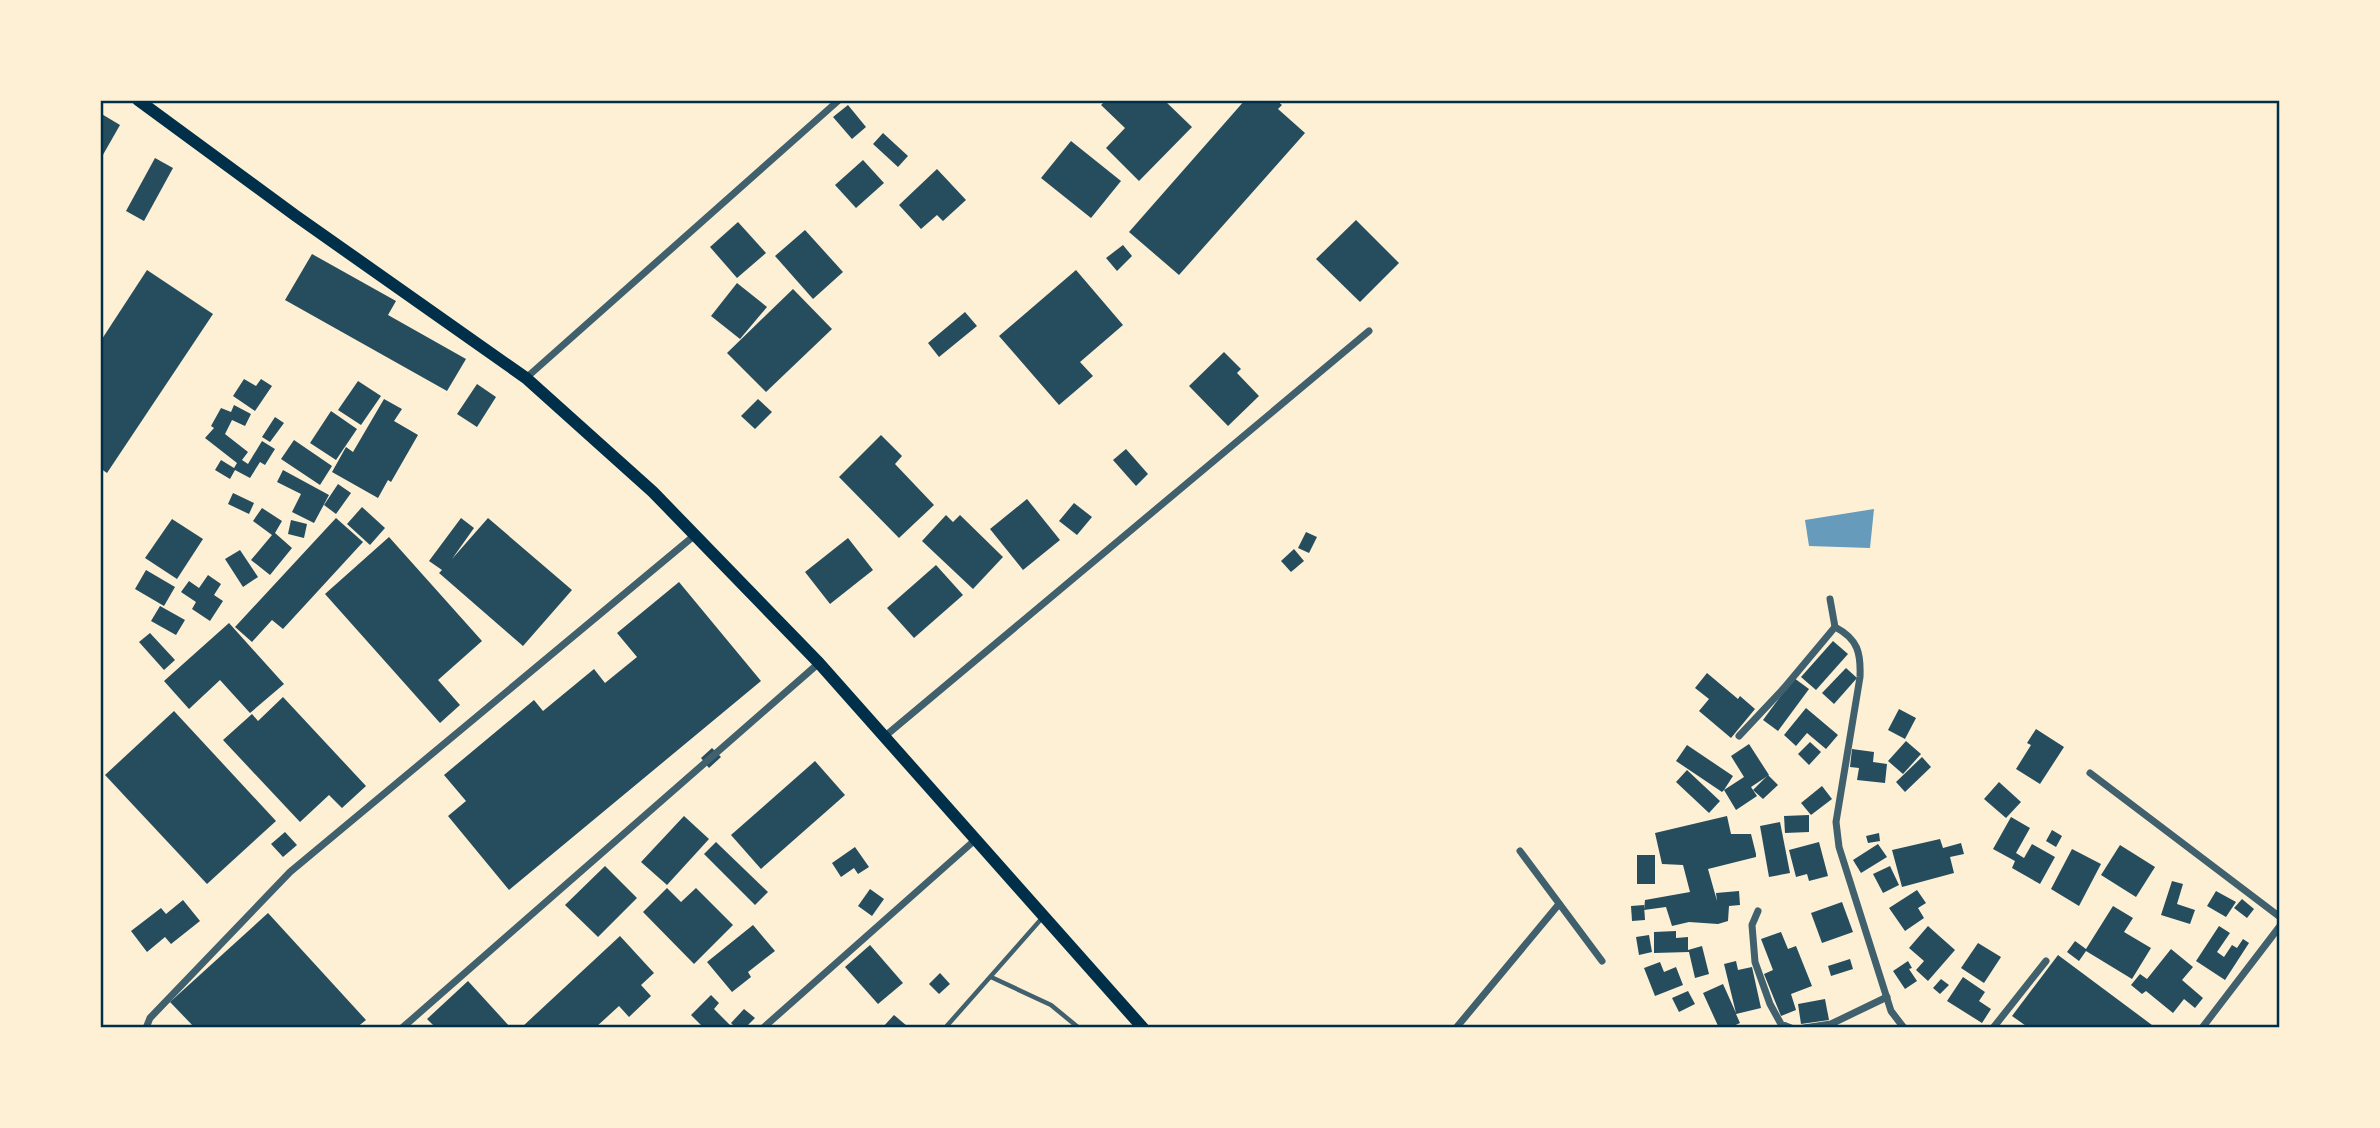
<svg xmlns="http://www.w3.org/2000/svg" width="2380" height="1128" viewBox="0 0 2380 1128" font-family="Roboto,sans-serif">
<rect width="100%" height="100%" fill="#fdf0d5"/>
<path fill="#669bbc" d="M 1874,509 L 1870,548 L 1809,546 L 1805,520 Z"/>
<g fill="#264d5e">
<path d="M 1106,100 L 1164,100 L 1192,127 L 1139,181 L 1106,148 L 1125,128 L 1101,105 Z"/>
<path d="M 1245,100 L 1276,100 L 1282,105 L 1278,109 L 1305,133 L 1179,275 L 1129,232 Z"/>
<path d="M 848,105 L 866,127 L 852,139 L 833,117 Z"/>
<path d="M 100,113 L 120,125 L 100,160 Z"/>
<path d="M 883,133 L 908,156 L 898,167 L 873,144 Z"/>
<path d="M 1071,141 L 1121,181 L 1091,218 L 1041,178 Z"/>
<path d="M 155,158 L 173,168 L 144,221 L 126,211 Z"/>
<path d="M 863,160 L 884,183 L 856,208 L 835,185 Z"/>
<path d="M 937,169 L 966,200 L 943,221 L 937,215 L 921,229 L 899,205 Z"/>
<path d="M 1356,220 L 1399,263 L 1360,302 L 1316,259 Z"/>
<path d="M 738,222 L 766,253 L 737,278 L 710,247 Z"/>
<path d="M 805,230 L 843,272 L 813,299 L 775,256 Z"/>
<path d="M 1123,245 L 1132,256 L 1117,271 L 1106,258 Z"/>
<path d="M 312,254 L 396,301 L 388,315 L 466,359 L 447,391 L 285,300 Z"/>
<path d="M 147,270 L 213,314 L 107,473 L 100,468 L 100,342 Z"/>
<path d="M 1076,270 L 1123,325 L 1080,362 L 1093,376 L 1059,405 L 999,336 Z"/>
<path d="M 737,283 L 767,307 L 740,339 L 711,316 Z"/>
<path d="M 793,289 L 832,329 L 766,392 L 727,353 Z"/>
<path d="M 965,312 L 977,326 L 939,357 L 928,343 Z"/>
<path d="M 1224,352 L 1241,369 L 1237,373 L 1259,396 L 1228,426 L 1189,386 Z"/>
<path d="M 244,379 L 256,386 L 261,379 L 272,386 L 255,411 L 233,396 Z"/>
<path d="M 358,381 L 381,396 L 361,425 L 338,410 Z"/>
<path d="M 477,384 L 496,397 L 477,427 L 457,414 Z"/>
<path d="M 384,399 L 402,409 L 394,421 L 418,435 L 391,482 L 388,480 L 378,498 L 332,472 L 346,447 L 353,452 Z"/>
<path d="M 758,399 L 772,412 L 755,429 L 741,416 Z"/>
<path d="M 234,405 L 251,414 L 245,426 L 232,420 L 225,434 L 248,452 L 242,460 L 248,464 L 262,441 L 275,449 L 265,465 L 260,462 L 250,478 L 235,470 L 230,479 L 215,470 L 221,460 L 234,468 L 237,463 L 205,438 L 214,428 L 211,426 L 221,408 L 231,412 Z"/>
<path d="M 331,411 L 357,429 L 336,460 L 310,443 Z"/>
<path d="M 275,417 L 284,423 L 270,442 L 262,437 Z"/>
<path d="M 881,435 L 902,456 L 895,464 L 934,505 L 899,538 L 839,477 Z"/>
<path d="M 294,440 L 332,466 L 320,485 L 281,459 Z"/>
<path d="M 1126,449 L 1148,474 L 1136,486 L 1113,460 Z"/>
<path d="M 283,470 L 329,495 L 314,523 L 292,512 L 301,494 L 277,482 Z"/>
<path d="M 338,484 L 351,493 L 336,514 L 324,505 Z"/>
<path d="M 233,493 L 254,503 L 249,514 L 228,504 Z"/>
<path d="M 1027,499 L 1060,540 L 1023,570 L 990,529 Z"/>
<path d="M 1074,503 L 1092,517 L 1077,535 L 1059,521 Z"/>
<path d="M 362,507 L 385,528 L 370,545 L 347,524 Z"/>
<path d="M 262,508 L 282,521 L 275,533 L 292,548 L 270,575 L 251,560 L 272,535 L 253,521 Z"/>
<path d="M 946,515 L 953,522 L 960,515 L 1003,557 L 973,589 L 922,541 Z"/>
<path d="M 336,518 L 363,542 L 283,629 L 272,620 L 252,642 L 235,627 Z"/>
<path d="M 461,518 L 474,528 L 452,559 L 488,518 L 572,590 L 523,646 L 439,573 L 442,570 L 429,561 Z"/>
<path d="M 172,519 L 203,539 L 177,579 L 145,558 Z"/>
<path d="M 291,520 L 307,524 L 304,538 L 288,534 Z"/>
<path d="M 1306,532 L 1317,537 L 1309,553 L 1298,548 Z"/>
<path d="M 389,537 L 482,641 L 438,680 L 460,705 L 440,723 L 325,594 Z"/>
<path d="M 848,538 L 873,570 L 830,604 L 805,572 Z"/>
<path d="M 1294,549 L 1304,561 L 1291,572 L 1281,561 Z"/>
<path d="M 240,550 L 258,577 L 243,587 L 225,559 Z"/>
<path d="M 936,565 L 963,595 L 914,638 L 887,608 Z"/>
<path d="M 146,570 L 175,587 L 164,606 L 135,589 Z"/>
<path d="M 208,575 L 221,584 L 214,595 L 223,601 L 210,621 L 192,609 L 196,602 L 181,592 L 189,581 L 199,588 Z"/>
<path d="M 679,582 L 761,681 L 509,890 L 448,816 L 466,801 L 444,775 L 534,700 L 543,711 L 594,669 L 605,683 L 637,657 L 617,633 Z"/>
<path d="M 160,606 L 185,620 L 176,635 L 151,621 Z"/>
<path d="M 229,623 L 284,684 L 250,713 L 220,680 L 189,709 L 164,681 Z"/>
<path d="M 150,633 L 175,660 L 164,670 L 139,642 Z"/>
<path d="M 1833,641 L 1848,654 L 1816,690 L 1801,677 Z"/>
<path d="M 1846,668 L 1857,678 L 1834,704 L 1822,693 Z"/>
<path d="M 1707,673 L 1738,699 L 1740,696 L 1755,709 L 1731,738 L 1699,711 L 1709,699 L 1695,688 Z"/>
<path d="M 1794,678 L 1809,689 L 1778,731 L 1763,720 Z"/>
<path d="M 283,697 L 366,786 L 342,808 L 329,795 L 300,822 L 223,740 L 252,714 L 258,721 Z"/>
<path d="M 1806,708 L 1838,735 L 1826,749 L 1807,733 L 1796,746 L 1784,735 Z"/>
<path d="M 1899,709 L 1916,718 L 1905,739 L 1888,730 Z"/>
<path d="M 174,711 L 276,821 L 207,884 L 105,775 Z"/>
<path d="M 2036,729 L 2064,747 L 2040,784 L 2016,769 L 2031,745 L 2027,743 Z"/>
<path d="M 1906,741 L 1921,754 L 1903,774 L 1888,761 Z"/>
<path d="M 1810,742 L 1821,752 L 1809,765 L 1798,754 Z"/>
<path d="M 1749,744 L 1769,775 L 1751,787 L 1757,796 L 1736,810 L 1724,790 L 1722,792 L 1676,761 L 1687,745 L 1733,776 L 1724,790 L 1744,777 L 1731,756 Z"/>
<path d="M 712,748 L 721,757 L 709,768 L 701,758 Z"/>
<path d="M 1852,749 L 1874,752 L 1873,762 L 1887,764 L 1885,783 L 1857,780 L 1859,768 L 1850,767 Z"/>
<path d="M 1922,757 L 1931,767 L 1905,792 L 1896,782 Z"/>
<path d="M 815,761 L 845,795 L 761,869 L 731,835 Z"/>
<path d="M 1687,770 L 1720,801 L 1709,813 L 1676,782 Z"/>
<path d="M 1768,775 L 1778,785 L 1763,799 L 1753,790 Z"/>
<path d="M 1999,782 L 2021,802 L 2006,818 L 1984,799 Z"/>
<path d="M 1822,786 L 1832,799 L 1811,815 L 1801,803 Z"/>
<path d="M 1809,815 L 1809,832 L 1785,833 L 1784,816 Z"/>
<path d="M 684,816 L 709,839 L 667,885 L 641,862 Z"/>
<path d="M 1727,816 L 1731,834 L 1751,834 L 1756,854 L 1756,857 L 1708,869 L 1717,901 L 1716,893 L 1739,891 L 1740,905 L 1729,906 L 1728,921 L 1718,924 L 1689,922 L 1672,926 L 1666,907 L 1644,910 L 1645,900 L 1690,892 L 1683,865 L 1662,864 L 1655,833 Z"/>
<path d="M 2011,817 L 2030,828 L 2016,853 L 2024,858 L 2032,844 L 2055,857 L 2040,884 L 2012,868 L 2015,861 L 1993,849 Z"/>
<path d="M 1780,822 L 1790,873 L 1769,877 L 1760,826 Z"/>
<path d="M 2052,830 L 2062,836 L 2056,847 L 2046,841 Z"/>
<path d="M 285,832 L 297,845 L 283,857 L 271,844 Z"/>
<path d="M 1879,833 L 1880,841 L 1868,843 L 1866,836 Z"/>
<path d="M 1940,839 L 1943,848 L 1961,843 L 1964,854 L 1950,857 L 1954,873 L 1902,887 L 1892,850 Z"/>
<path d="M 716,842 L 768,892 L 755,905 L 704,854 Z"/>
<path d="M 1819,842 L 1828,876 L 1809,881 L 1807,874 L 1796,877 L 1789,850 Z"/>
<path d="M 1878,844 L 1887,857 L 1861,873 L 1853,860 Z"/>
<path d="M 2120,845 L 2155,867 L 2136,897 L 2101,875 Z"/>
<path d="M 855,847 L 869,867 L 858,874 L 854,868 L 841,877 L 832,863 Z"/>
<path d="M 2072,849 L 2101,864 L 2079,906 L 2051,889 Z"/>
<rect x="1637" y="855" width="18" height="29"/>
<path d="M 605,866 L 637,898 L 598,937 L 565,905 Z"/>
<path d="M 1890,866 L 1899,885 L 1883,893 L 1873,874 Z"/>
<path d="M 2172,881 L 2183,884 L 2177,904 L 2195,910 L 2190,924 L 2161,915 Z"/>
<path d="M 667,888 L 681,902 L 696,888 L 733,925 L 694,964 L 643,912 Z"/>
<path d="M 870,889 L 884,899 L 872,916 L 858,906 Z"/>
<path d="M 1917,890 L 1926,903 L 1918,908 L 1924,918 L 1905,931 L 1889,908 Z"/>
<path d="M 2216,891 L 2236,902 L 2226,917 L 2207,906 Z"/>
<path d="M 2242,899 L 2254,909 L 2247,918 L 2234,908 Z"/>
<path d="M 183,900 L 200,921 L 171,944 L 165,937 L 147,952 L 131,931 L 161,908 L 166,914 Z"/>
<path d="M 1842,902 L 1853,932 L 1822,943 L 1811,913 Z"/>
<path d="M 1644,905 L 1645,920 L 1632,921 L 1631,906 Z"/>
<path d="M 2113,906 L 2133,918 L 2124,932 L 2151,948 L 2132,979 L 2086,951 L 2079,961 L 2067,952 L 2075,941 L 2086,949 Z"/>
<path d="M 268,913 L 366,1020 L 356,1028 L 195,1028 L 170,1002 Z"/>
<path d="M 753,925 L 775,951 L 748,972 L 751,977 L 732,992 L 707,962 Z"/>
<path d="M 1928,926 L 1955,950 L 1928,981 L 1916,970 L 1924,961 L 1909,948 Z"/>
<path d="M 2219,926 L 2230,933 L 2217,952 L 2224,957 L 2232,945 L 2237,948 L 2243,939 L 2249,943 L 2225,980 L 2196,961 Z"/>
<path d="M 1676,931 L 1676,938 L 1688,937 L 1688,950 L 1702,946 L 1709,974 L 1695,978 L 1689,952 L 1654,953 L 1654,932 Z"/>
<path d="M 1781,932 L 1788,949 L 1796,946 L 1812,986 L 1791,994 L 1796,1010 L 1781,1016 L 1764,974 L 1773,970 L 1761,939 Z"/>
<path d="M 1649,935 L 1652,952 L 1639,955 L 1636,937 Z"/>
<path d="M 620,936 L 654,973 L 641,985 L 651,996 L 629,1017 L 619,1006 L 595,1028 L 524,1028 L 522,1027 Z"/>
<path d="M 1978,943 L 2001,957 L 1984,983 L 1961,968 Z"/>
<path d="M 870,945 L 903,983 L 878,1004 L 845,967 Z"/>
<path d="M 2171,949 L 2193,967 L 2182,980 L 2203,998 L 2195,1008 L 2184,999 L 2173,1013 L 2146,991 L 2142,994 L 2131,985 L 2140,974 L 2147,979 Z"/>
<path d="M 2058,955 L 2156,1028 L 2029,1028 L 2012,1016 Z"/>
<path d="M 1850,959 L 1853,969 L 1831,976 L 1828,966 Z"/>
<path d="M 1736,961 L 1738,970 L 1752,967 L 1761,1008 L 1736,1014 L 1740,1023 L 1729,1028 L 1719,1028 L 1703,993 L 1723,984 L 1736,1013 L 1724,964 Z"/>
<path d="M 1908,961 L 1912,968 L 1909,969 L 1917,981 L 1905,989 L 1893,971 Z"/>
<path d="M 1660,962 L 1664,972 L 1676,967 L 1683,985 L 1655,996 L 1644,968 Z"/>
<path d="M 940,973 L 950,984 L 939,994 L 929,984 Z"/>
<path d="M 1963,977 L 1985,992 L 1979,1001 L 1991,1009 L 1982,1023 L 1947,1001 Z"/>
<path d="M 1941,979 L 1949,985 L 1940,994 L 1933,988 Z"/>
<path d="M 468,981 L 511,1028 L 436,1028 L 427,1019 Z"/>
<path d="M 1688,991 L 1695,1004 L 1679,1012 L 1672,998 Z"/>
<path d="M 711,995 L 719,1003 L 714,1009 L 733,1028 L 700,1028 L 702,1026 L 691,1015 Z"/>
<path d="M 1825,999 L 1829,1020 L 1801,1024 L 1798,1004 Z"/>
<path d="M 744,1009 L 755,1018 L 745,1028 L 736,1028 L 731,1023 Z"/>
<path d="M 894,1015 L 907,1026 L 905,1028 L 882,1028 Z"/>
</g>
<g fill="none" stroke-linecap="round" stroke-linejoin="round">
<g stroke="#3f606c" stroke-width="4.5">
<path d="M 991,977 L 1051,1005 L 1079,1028"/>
<path d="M 945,1028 L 1043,917"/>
</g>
<g stroke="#3f606c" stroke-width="7">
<path d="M 526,378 L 839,100"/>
<path d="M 1830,599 L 1835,627"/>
<path d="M 1739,736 L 1784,688 L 1835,627 C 1858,639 1861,653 1860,677 L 1836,822 L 1839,847 L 1891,1011 L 1904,1028"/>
<path d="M 884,737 L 1369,331"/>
<path d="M 2090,773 L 2280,917"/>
<path d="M 1520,851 L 1602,961"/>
<path d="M 1758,911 L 1752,925 L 1755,962 L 1770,1004 L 1781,1024 L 1791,1028"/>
<path d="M 146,1028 L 150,1018 L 290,872 L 695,535"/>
<path d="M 402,1028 L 819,663"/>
<path d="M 763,1028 L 975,840"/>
<path d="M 1456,1028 L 1559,904"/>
<path d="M 1804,1028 L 1831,1024 L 1887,997"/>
<path d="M 1993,1028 L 2046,961"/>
<path d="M 2202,1028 L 2280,926"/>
</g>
<path stroke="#003049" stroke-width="12" d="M 138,100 L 296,216 L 526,378 L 653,492 L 819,663 L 1143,1028"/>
</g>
<rect width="2380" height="1128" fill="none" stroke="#fdf0d5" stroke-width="203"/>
<rect x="102" y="102" width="2176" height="924" fill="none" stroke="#003049" stroke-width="2.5"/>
</svg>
